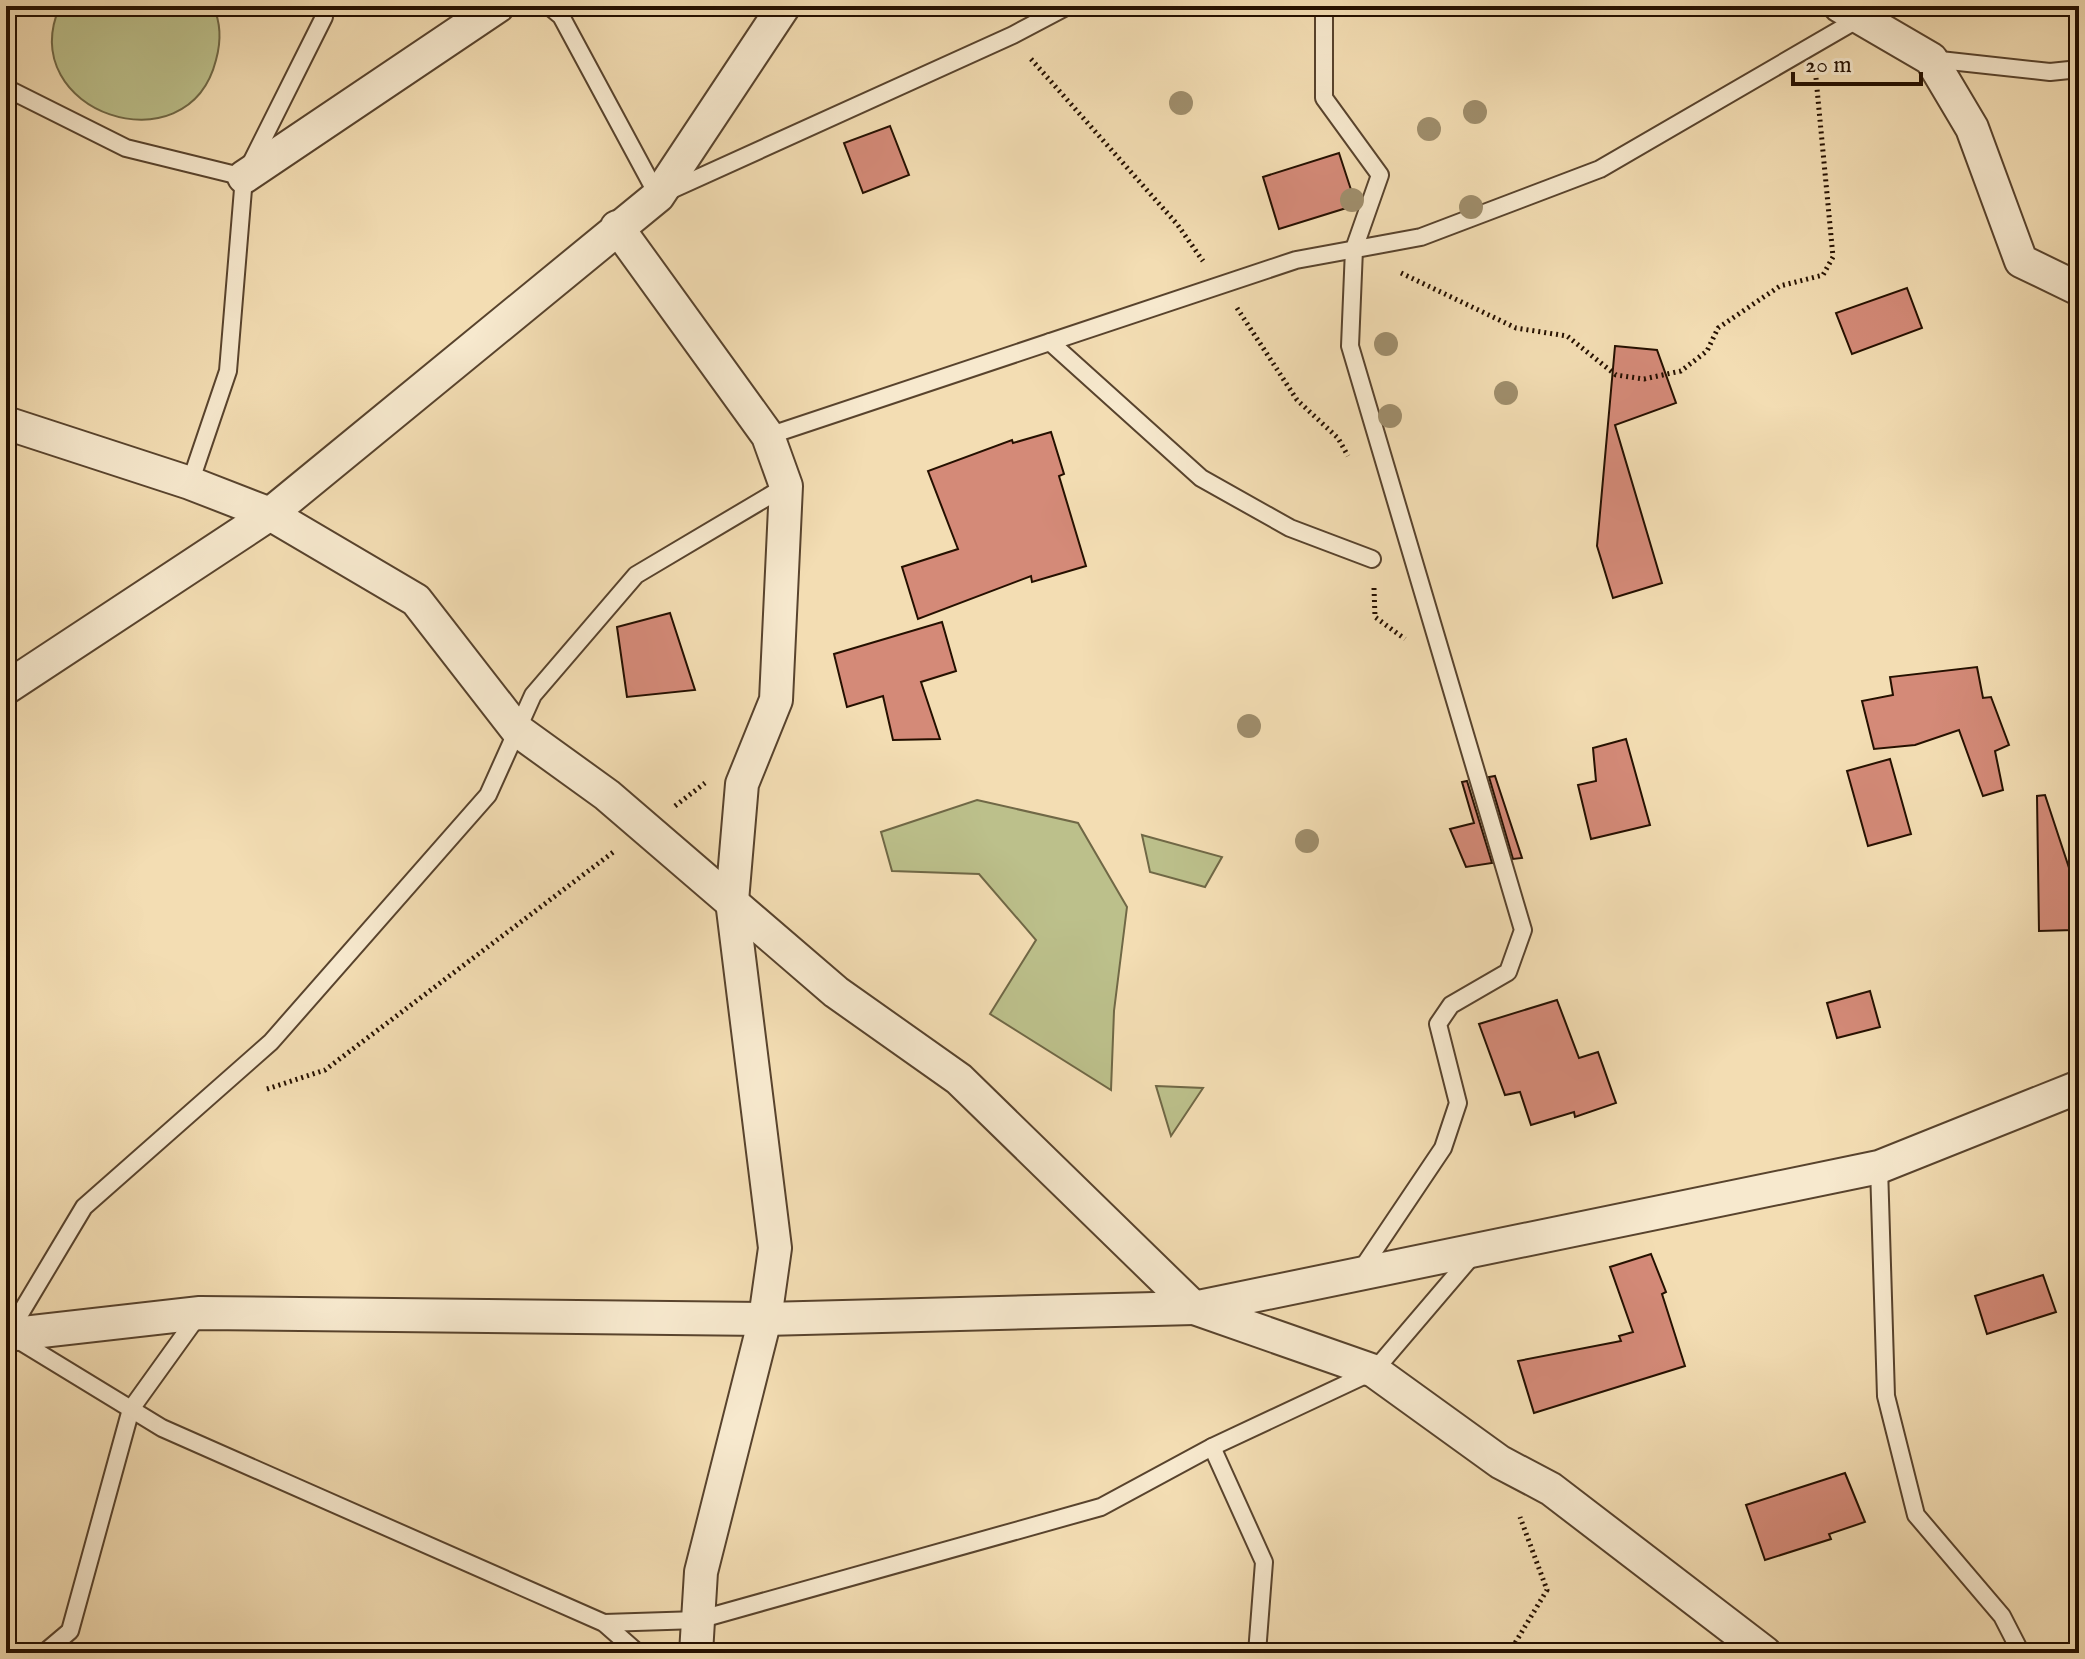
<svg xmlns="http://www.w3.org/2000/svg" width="2085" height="1659" viewBox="0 0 2085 1659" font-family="'IM FELL English',serif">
<rect width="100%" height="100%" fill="#f3ddb3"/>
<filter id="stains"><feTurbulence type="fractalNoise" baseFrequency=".0025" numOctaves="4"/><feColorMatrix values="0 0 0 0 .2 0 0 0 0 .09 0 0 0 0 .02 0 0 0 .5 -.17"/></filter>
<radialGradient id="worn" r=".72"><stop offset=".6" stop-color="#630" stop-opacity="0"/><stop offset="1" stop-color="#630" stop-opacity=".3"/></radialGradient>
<g fill="#bcc08b" stroke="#706846" stroke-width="2">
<path d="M 60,6 L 213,6 C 221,23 221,42 216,60 C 188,171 13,112 60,6 Z"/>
<path d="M 977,800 L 1078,823 L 1127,907 L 1114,1011 L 1111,1090 L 990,1014 L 1036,940 L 979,874 L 892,871 L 881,832 Z"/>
<path d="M 1142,835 L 1222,857 L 1205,887 L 1150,872 Z"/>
<path d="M 1156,1086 L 1203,1088 L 1171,1136 Z"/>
</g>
<g fill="#d48a78" stroke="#251000" stroke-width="2">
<path d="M 890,126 L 909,175 L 863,193 L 844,143 Z"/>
<path d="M 1339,153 L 1356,205 L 1279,229 L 1263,177 Z"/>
<path d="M 1907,288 L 1922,328 L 1852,354 L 1836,313 Z"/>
<path d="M 1615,346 L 1657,350 L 1676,403 L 1615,425 L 1662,583 L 1613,598 L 1597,546 Z"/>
<path d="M 1051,432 L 1064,474 L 1059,476 L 1086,566 L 1032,582 L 1031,576 L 918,619 L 902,567 L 958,549 L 928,471 L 1012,440 L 1013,443 Z"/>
<path d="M 670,613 L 695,690 L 627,697 L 617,627 Z"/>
<path d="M 942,622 L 956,671 L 921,682 L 940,739 L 893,740 L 883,696 L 847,707 L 834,654 Z"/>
<path d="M 1977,667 L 1983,698 L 1991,697 L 2009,745 L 1995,751 L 2003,790 L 1983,796 L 1959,730 L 1915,745 L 1874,749 L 1862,701 L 1893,695 L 1890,677 Z"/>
<path d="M 1626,739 L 1650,825 L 1591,839 L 1578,785 L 1596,781 L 1593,748 Z"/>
<path d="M 1890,759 L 1911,834 L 1868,846 L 1847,771 Z"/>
<path d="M 1495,776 L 1522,858 L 1513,859 L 1489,777 Z"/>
<path d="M 1467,781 L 1492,863 L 1466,867 L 1450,829 L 1474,823 L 1462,782 Z"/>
<path d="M 2045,795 L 2073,880 L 2073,930 L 2039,931 L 2037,796 Z"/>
<path d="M 1870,991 L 1880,1027 L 1837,1038 L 1827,1003 Z"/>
<path d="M 1557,1000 L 1579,1058 L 1598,1052 L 1616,1103 L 1575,1117 L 1574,1112 L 1531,1125 L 1520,1092 L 1505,1095 L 1479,1024 Z"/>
<path d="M 1651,1254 L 1666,1292 L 1662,1294 L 1685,1366 L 1534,1413 L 1518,1361 L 1621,1341 L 1619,1336 L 1633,1332 L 1610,1267 Z"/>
<path d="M 2043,1275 L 2056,1312 L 1987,1334 L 1975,1296 Z"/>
<path d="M 1845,1473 L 1865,1522 L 1829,1534 L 1831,1539 L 1765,1560 L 1746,1505 Z"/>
</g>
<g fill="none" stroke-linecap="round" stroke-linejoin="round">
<defs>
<g id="service">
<path d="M 549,6 L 561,16 L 658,196 L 1013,35 L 1068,6"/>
<path d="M 1324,6 L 1324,98 L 1380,175 L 1354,249 L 1350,346 L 1523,930 L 1508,972 L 1451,1005 L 1438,1024 L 1458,1103 L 1443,1148 L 1359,1273"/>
<path d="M 1931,59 L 2050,72 L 2079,69"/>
<path d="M 6,88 L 126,148 L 244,177"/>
<path d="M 1050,342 L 1201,478 L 1290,528 L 1372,559"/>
<path d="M 768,436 L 1296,260 L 1421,237 L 1600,169 L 1860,18"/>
<path d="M 190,483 L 228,371 L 244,177 L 324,17 L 323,6"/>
<path d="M 1879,1167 L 1886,1396 L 1916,1515 L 2002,1616 L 2021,1653"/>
<path d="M 1212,1447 L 1264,1562 L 1257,1653"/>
<path d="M 604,1623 L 698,1620 L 1101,1507 L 1212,1447 L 1374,1371 L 1473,1255"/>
<path d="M 44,1653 L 70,1631 L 131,1409 L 200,1313"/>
<path d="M 638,1653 L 604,1623 L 162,1428 L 8,1334 L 84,1207 L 271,1042 L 488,795 L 533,695 L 636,575 L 786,486"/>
</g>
<g id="minor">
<path d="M 1840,6 L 1931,59 L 1972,128 L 2021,261 L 2079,289"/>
<path d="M 244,177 L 498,6"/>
<path d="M 617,227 L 768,436 L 786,486 L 776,700 L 742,784 L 732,901 L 775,1248 L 765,1319 L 701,1572 L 696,1653"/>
<path d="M 6,423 L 190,483 L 270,514 L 416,600 L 517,730 L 607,795 L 836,992 L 959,1079 L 1194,1308 L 1374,1371 L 1500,1462 L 1551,1489 L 1765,1653"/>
<path d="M 6,688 L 270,514 L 658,196 L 784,6"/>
<path d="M 6,1335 L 200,1313 L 765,1319 L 1194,1308 L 1879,1167 L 2079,1087"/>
</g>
</defs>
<use href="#service" stroke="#58432d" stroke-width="20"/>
<use href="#minor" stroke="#58432d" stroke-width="36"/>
<g stroke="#251000" stroke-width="5" stroke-dasharray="2 4" stroke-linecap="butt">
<path d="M 1031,59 L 1177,224 L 1203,261"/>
<path d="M 1401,273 L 1516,328 L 1567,336 L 1616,375 L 1644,379 L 1681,371 L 1707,351 L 1718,328 L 1780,286 L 1823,275 L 1833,257 L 1816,78"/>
<path d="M 1237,308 L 1297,400 L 1338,438 L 1348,456"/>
<path d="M 1374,588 L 1375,617 L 1405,639"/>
<path d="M 675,806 L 705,783"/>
<path d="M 267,1089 L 325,1070 L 616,850"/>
<path d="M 1509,1653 L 1547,1590 L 1520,1517"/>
</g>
<use href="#service" stroke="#f7e9ce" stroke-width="16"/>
<use href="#minor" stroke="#f7e9ce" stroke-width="32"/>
</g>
<g fill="#9f8e6c">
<circle cx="1181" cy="103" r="12"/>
<circle cx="1475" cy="112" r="12"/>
<circle cx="1429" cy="129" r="12"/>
<circle cx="1352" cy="200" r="12"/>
<circle cx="1471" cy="207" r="12"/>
<circle cx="1386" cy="344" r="12"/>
<circle cx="1506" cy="393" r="12"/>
<circle cx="1390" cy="416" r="12"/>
<circle cx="1249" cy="726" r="12"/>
<circle cx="1307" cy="841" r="12"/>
</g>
<rect width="2085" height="1659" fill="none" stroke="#f3ddb3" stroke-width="32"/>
<rect x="8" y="8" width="2069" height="1643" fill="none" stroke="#251000" stroke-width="4"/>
<rect x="16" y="16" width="2053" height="1627" fill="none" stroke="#251000" stroke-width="2"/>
<path d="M1793 72v12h128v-12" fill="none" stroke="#251000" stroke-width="4"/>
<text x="1805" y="72" font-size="24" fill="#251000" stroke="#f7e9ce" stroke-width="6" paint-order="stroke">20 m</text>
<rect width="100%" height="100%" filter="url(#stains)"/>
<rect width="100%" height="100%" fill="url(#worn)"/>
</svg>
